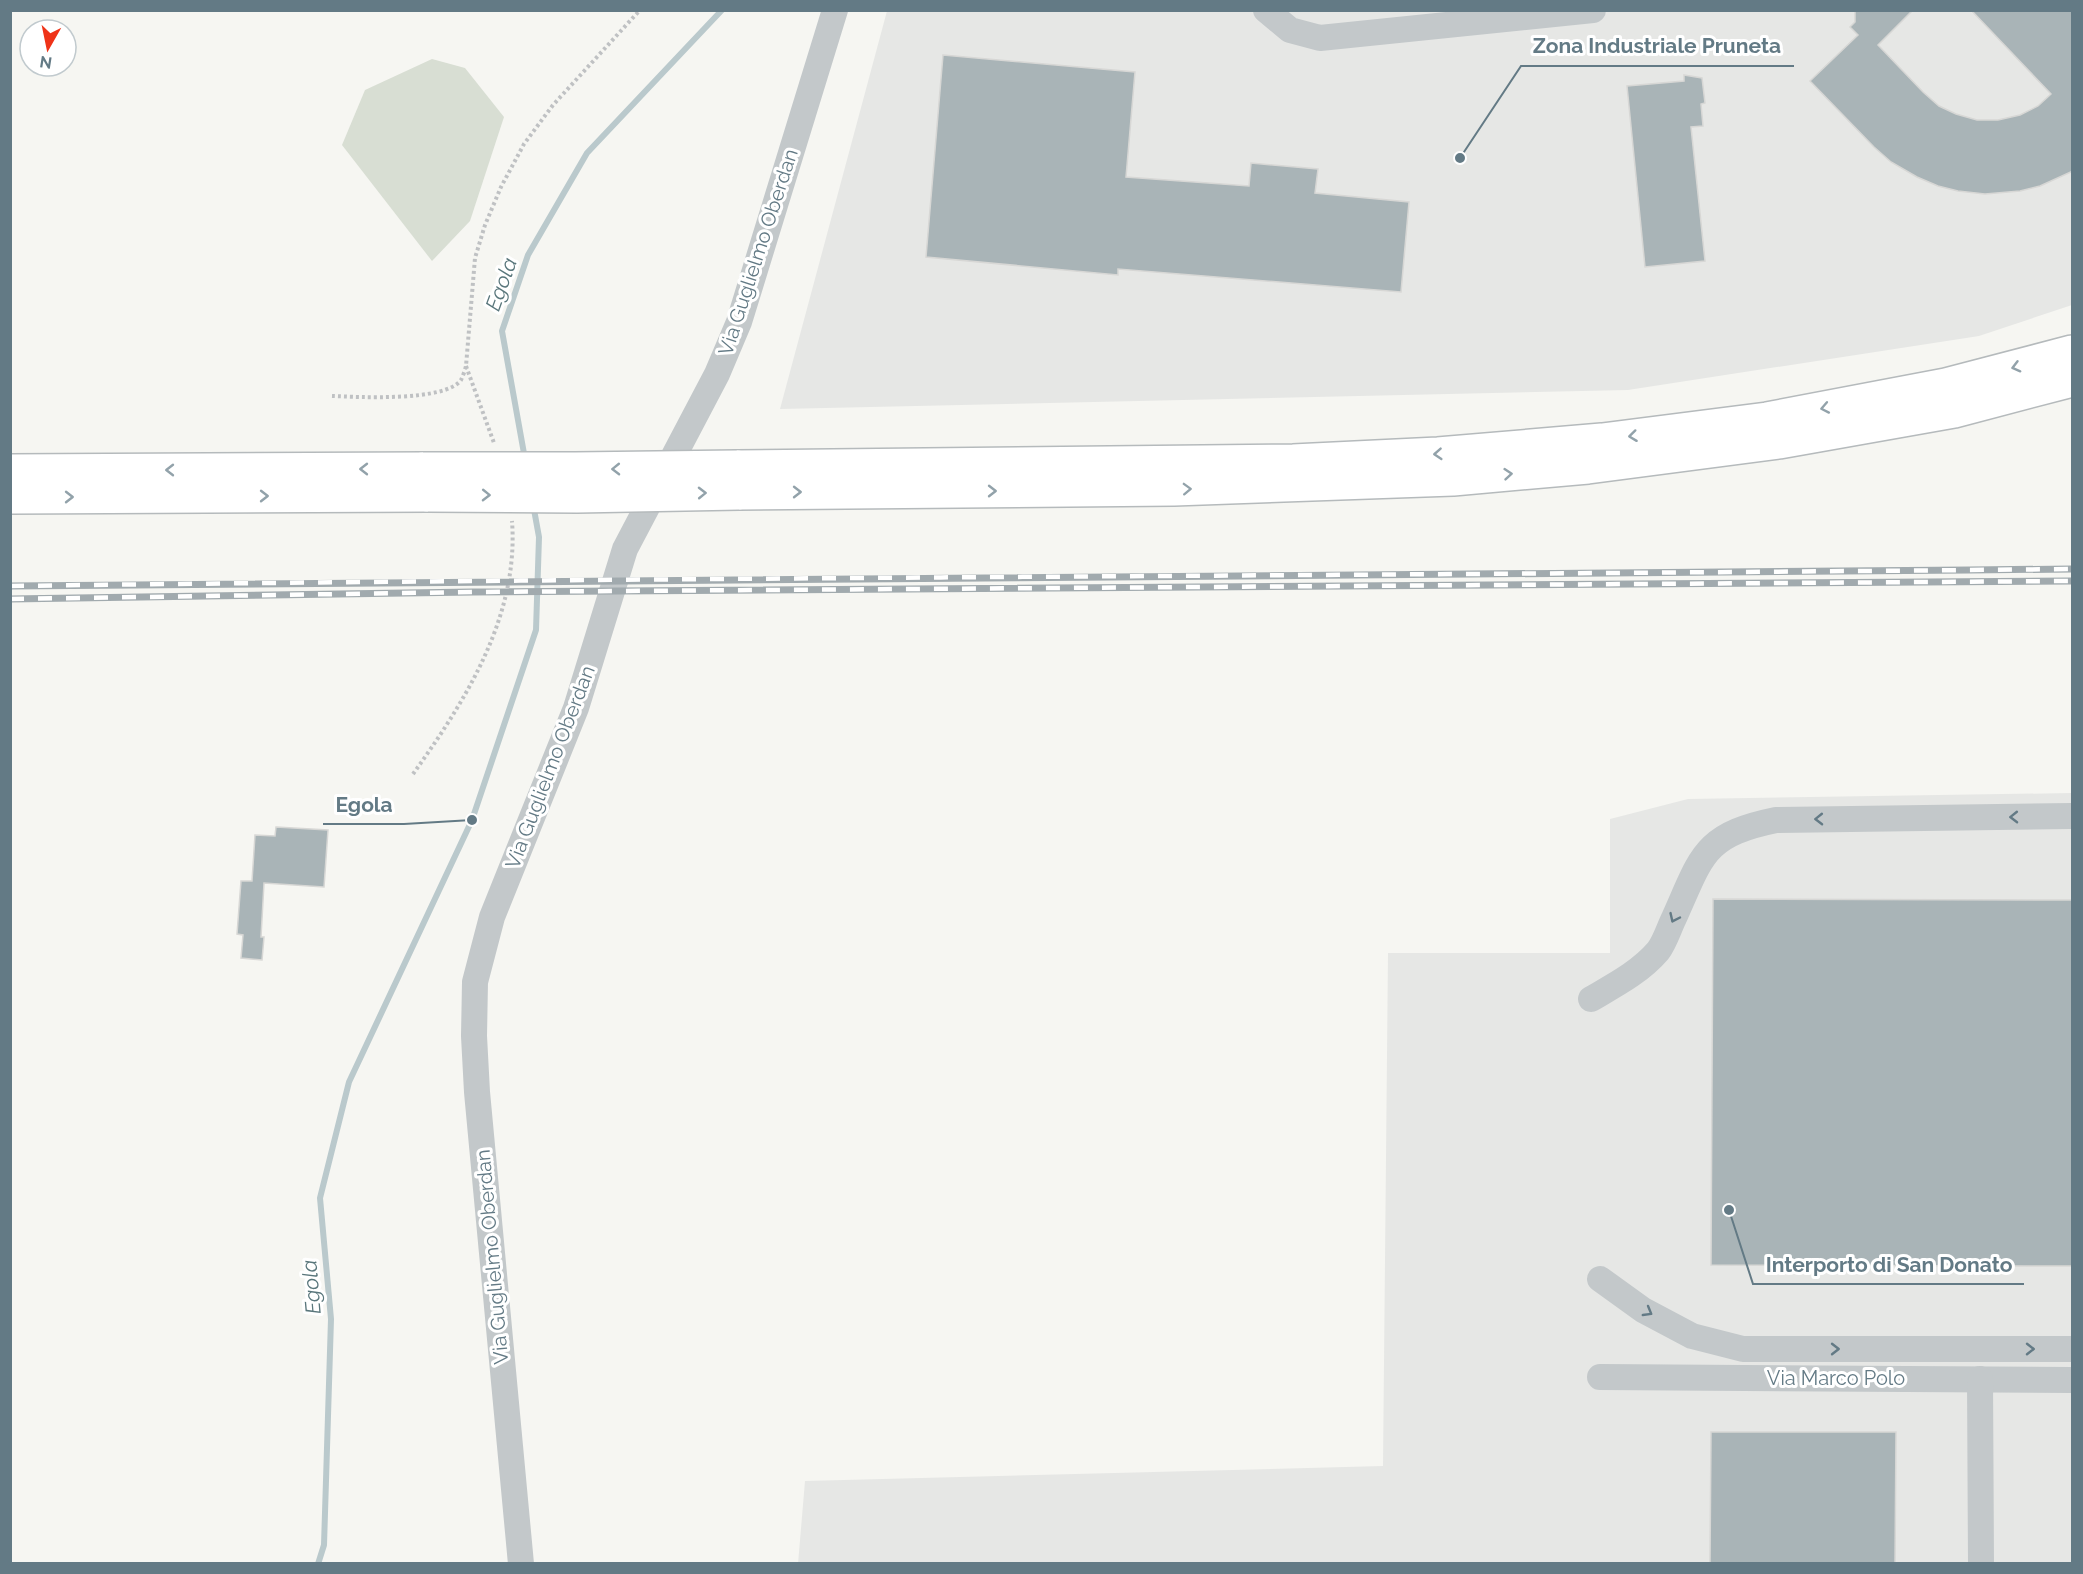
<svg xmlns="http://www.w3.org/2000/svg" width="2083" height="1574" viewBox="0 0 2083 1574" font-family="Raleway,sans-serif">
<rect width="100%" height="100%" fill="#f6f6f2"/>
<g fill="#e6e7e5">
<path d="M 887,11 L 2072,11 L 2072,305 L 1979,336 L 1628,390 L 780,409 Z"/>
<path d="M 2072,793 L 2072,1563 L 798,1564 L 805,1481 L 1383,1466 L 1388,953 L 1610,953 L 1610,819 L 1688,799 Z"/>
</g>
<path fill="#d8ded3" d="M 432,59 L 465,68 L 504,117 L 470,221 L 432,261 L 342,145 L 365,90 Z"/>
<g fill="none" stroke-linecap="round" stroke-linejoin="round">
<g stroke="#bac9cc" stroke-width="6">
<path d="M 525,459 L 502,331 L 528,255 L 587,153 L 722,10"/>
<path d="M 318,1564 L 324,1545 L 331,1319 L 320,1198 L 349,1082 L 472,820 L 536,630 L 539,537 L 533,504"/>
</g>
</g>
<g fill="#a9b4b7" stroke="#d7d7d5" stroke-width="1.5">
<path d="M 1855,10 L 1913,10 L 1878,45 L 1923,92 L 1939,106 L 1956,114 L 1977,120 L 1998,120 L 2020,115 L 2038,106 L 2051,94 L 1971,10 L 2073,10 L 2073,171 L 2040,186 L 2020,191 L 1985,194 L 1958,191 L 1938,186 L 1917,177 L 1891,162 L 1874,147 L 1810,81 L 1858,35 L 1850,27 L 1855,22 Z"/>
<path d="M 943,55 L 1135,72 L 1126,177 L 1249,186 L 1251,163 L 1318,169 L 1315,193 L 1409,202 L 1401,292 L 1118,269 L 1118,275 L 926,257 Z"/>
<path d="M 1684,75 L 1702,78 L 1705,103 L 1701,104 L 1703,126 L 1691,127 L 1705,261 L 1645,267 L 1627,86 L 1684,81 Z"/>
<path d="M 276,827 L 328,830 L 324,887 L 264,883 L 261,937 L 264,937 L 262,960 L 241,958 L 243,935 L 237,934 L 241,881 L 252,881 L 255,835 L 275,836 Z"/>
<path d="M 1713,899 L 2073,900 L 2073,1266 L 1711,1265 Z"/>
<path d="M 1711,1432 L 1896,1432 L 1895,1563 L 1710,1563 Z"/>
</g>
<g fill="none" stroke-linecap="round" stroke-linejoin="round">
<defs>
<g id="highway">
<path d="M 737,467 L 1293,461 L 1438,454 L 1602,440 L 1767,419 L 1946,385 L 2072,352"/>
<path d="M 10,471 L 423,469"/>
<path d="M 739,493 L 1174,489 L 1453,479 L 1588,467 L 1779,442 L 1954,411 L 2072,380"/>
<path d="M 10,497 L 428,495"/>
</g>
</defs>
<use href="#highway" stroke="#b5babc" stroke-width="36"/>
<g stroke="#bfc1c3" stroke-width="4" stroke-dasharray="3 3" stroke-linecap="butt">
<path d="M 466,366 L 494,443"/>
<path d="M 332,396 C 358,397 445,402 461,380 C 463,376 465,370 466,366 L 475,258 L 485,225 L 501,187 L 524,144 L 553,105 L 640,10"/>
<path d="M 413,774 C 466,700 519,616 512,521"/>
</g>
<g stroke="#c3c8ca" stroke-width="26">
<path d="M 1266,10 L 1290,30 L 1320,38 L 1593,10"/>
<path d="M 1591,999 C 1615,985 1640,972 1658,951 C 1665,942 1669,928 1674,918 C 1702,856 1703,835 1776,820 L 2072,816"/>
<path d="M 1600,1279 L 1643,1310 L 1692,1336 L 1743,1349 L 2072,1349"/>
<path d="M 1600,1377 L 2072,1380"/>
<path d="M 1980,1379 L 1981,1564"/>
<path d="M 521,1564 L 477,1092 L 474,1036 L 475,982 L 492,917 L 576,708 L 625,549 L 717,374 L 739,322 L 835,10"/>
</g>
<use href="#highway" stroke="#fff" stroke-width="33"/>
<defs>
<g id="rail">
<path d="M 10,586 C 698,577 1385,576 2072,569"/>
<path d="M 10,599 L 473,592 L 2072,581"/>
</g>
</defs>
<use href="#rail" stroke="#a1aaae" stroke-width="7"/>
<use href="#rail" stroke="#fff" stroke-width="4.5" stroke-dasharray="14" stroke-linecap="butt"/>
<defs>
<g id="highway-bridge">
<path d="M 423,469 L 575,469 L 737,467"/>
<path d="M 428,495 L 577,496 L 739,493"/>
</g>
</defs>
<use href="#highway-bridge" stroke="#b5babc" stroke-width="36" stroke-linecap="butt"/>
<use href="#highway-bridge" stroke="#fff" stroke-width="33"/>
</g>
<defs><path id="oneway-chevron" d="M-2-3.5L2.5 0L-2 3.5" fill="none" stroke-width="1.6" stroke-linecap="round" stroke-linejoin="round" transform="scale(1.5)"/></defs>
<g stroke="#92a2aa">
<use href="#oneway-chevron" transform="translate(2016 367) rotate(165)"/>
<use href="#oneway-chevron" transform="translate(1825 408) rotate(169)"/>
<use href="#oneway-chevron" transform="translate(1633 436) rotate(173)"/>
<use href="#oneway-chevron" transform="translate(1438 454) rotate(176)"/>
<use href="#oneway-chevron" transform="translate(364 469) rotate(180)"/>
<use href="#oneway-chevron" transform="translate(616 469) rotate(179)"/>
<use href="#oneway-chevron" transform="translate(170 470) rotate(180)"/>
<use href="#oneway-chevron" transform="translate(1508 474) rotate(-5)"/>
<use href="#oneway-chevron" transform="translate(1187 489) rotate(-2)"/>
<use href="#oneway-chevron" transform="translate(992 491)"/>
<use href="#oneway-chevron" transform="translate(797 492)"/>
<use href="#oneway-chevron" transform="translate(702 493) rotate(-1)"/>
<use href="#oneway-chevron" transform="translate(486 495) rotate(1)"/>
<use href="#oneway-chevron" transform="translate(264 496)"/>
<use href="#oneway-chevron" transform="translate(69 497)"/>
</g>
<g stroke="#637a85">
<use href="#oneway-chevron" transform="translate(2014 817) rotate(179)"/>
<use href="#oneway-chevron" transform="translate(1819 819) rotate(179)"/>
<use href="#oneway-chevron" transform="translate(1674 918) rotate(115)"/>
<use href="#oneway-chevron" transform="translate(1648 1312) rotate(30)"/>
<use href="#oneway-chevron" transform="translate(1835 1349)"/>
<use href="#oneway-chevron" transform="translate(2030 1349)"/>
</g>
<g text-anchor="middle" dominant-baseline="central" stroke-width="6" stroke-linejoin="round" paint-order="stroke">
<g font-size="20" fill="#637a85" stroke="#fff">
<text transform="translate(758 252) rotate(-72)">Via Guglielmo Oberdan</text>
<text transform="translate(550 767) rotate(-69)">Via Guglielmo Oberdan</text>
<text transform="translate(492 1257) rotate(-95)">Via Guglielmo Oberdan</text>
<text x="1836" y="1378">Via Marco Polo</text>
</g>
<g font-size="21" font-style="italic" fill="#59767b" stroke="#fff">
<text transform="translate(501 284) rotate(-70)">Egola</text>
<text transform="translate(311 1287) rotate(-95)">Egola</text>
</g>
</g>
<path fill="none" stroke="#637a85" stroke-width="2" d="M1460 158L1521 66H1794M472 820L404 824H323M1729 1210L1753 1284H2024"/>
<g fill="#637a85" stroke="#fff" stroke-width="2">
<circle cx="1460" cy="158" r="6"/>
<circle cx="472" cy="820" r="6"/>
<circle cx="1729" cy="1210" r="6"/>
</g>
<g font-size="21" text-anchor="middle" font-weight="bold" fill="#637a85" stroke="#fff" stroke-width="6" stroke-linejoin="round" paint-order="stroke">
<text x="1657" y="53">Zona Industriale Pruneta</text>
<text x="364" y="812">Egola</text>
<text x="1889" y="1272">Interporto di San Donato</text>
</g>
<rect width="2083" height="1574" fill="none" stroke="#637a85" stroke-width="24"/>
<g transform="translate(48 48) rotate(189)"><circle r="28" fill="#ffffff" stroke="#c1cace" stroke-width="1.5"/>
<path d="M0-4.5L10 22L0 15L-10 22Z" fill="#ef3318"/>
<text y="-9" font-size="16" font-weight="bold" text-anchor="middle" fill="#637a85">N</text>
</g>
</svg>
